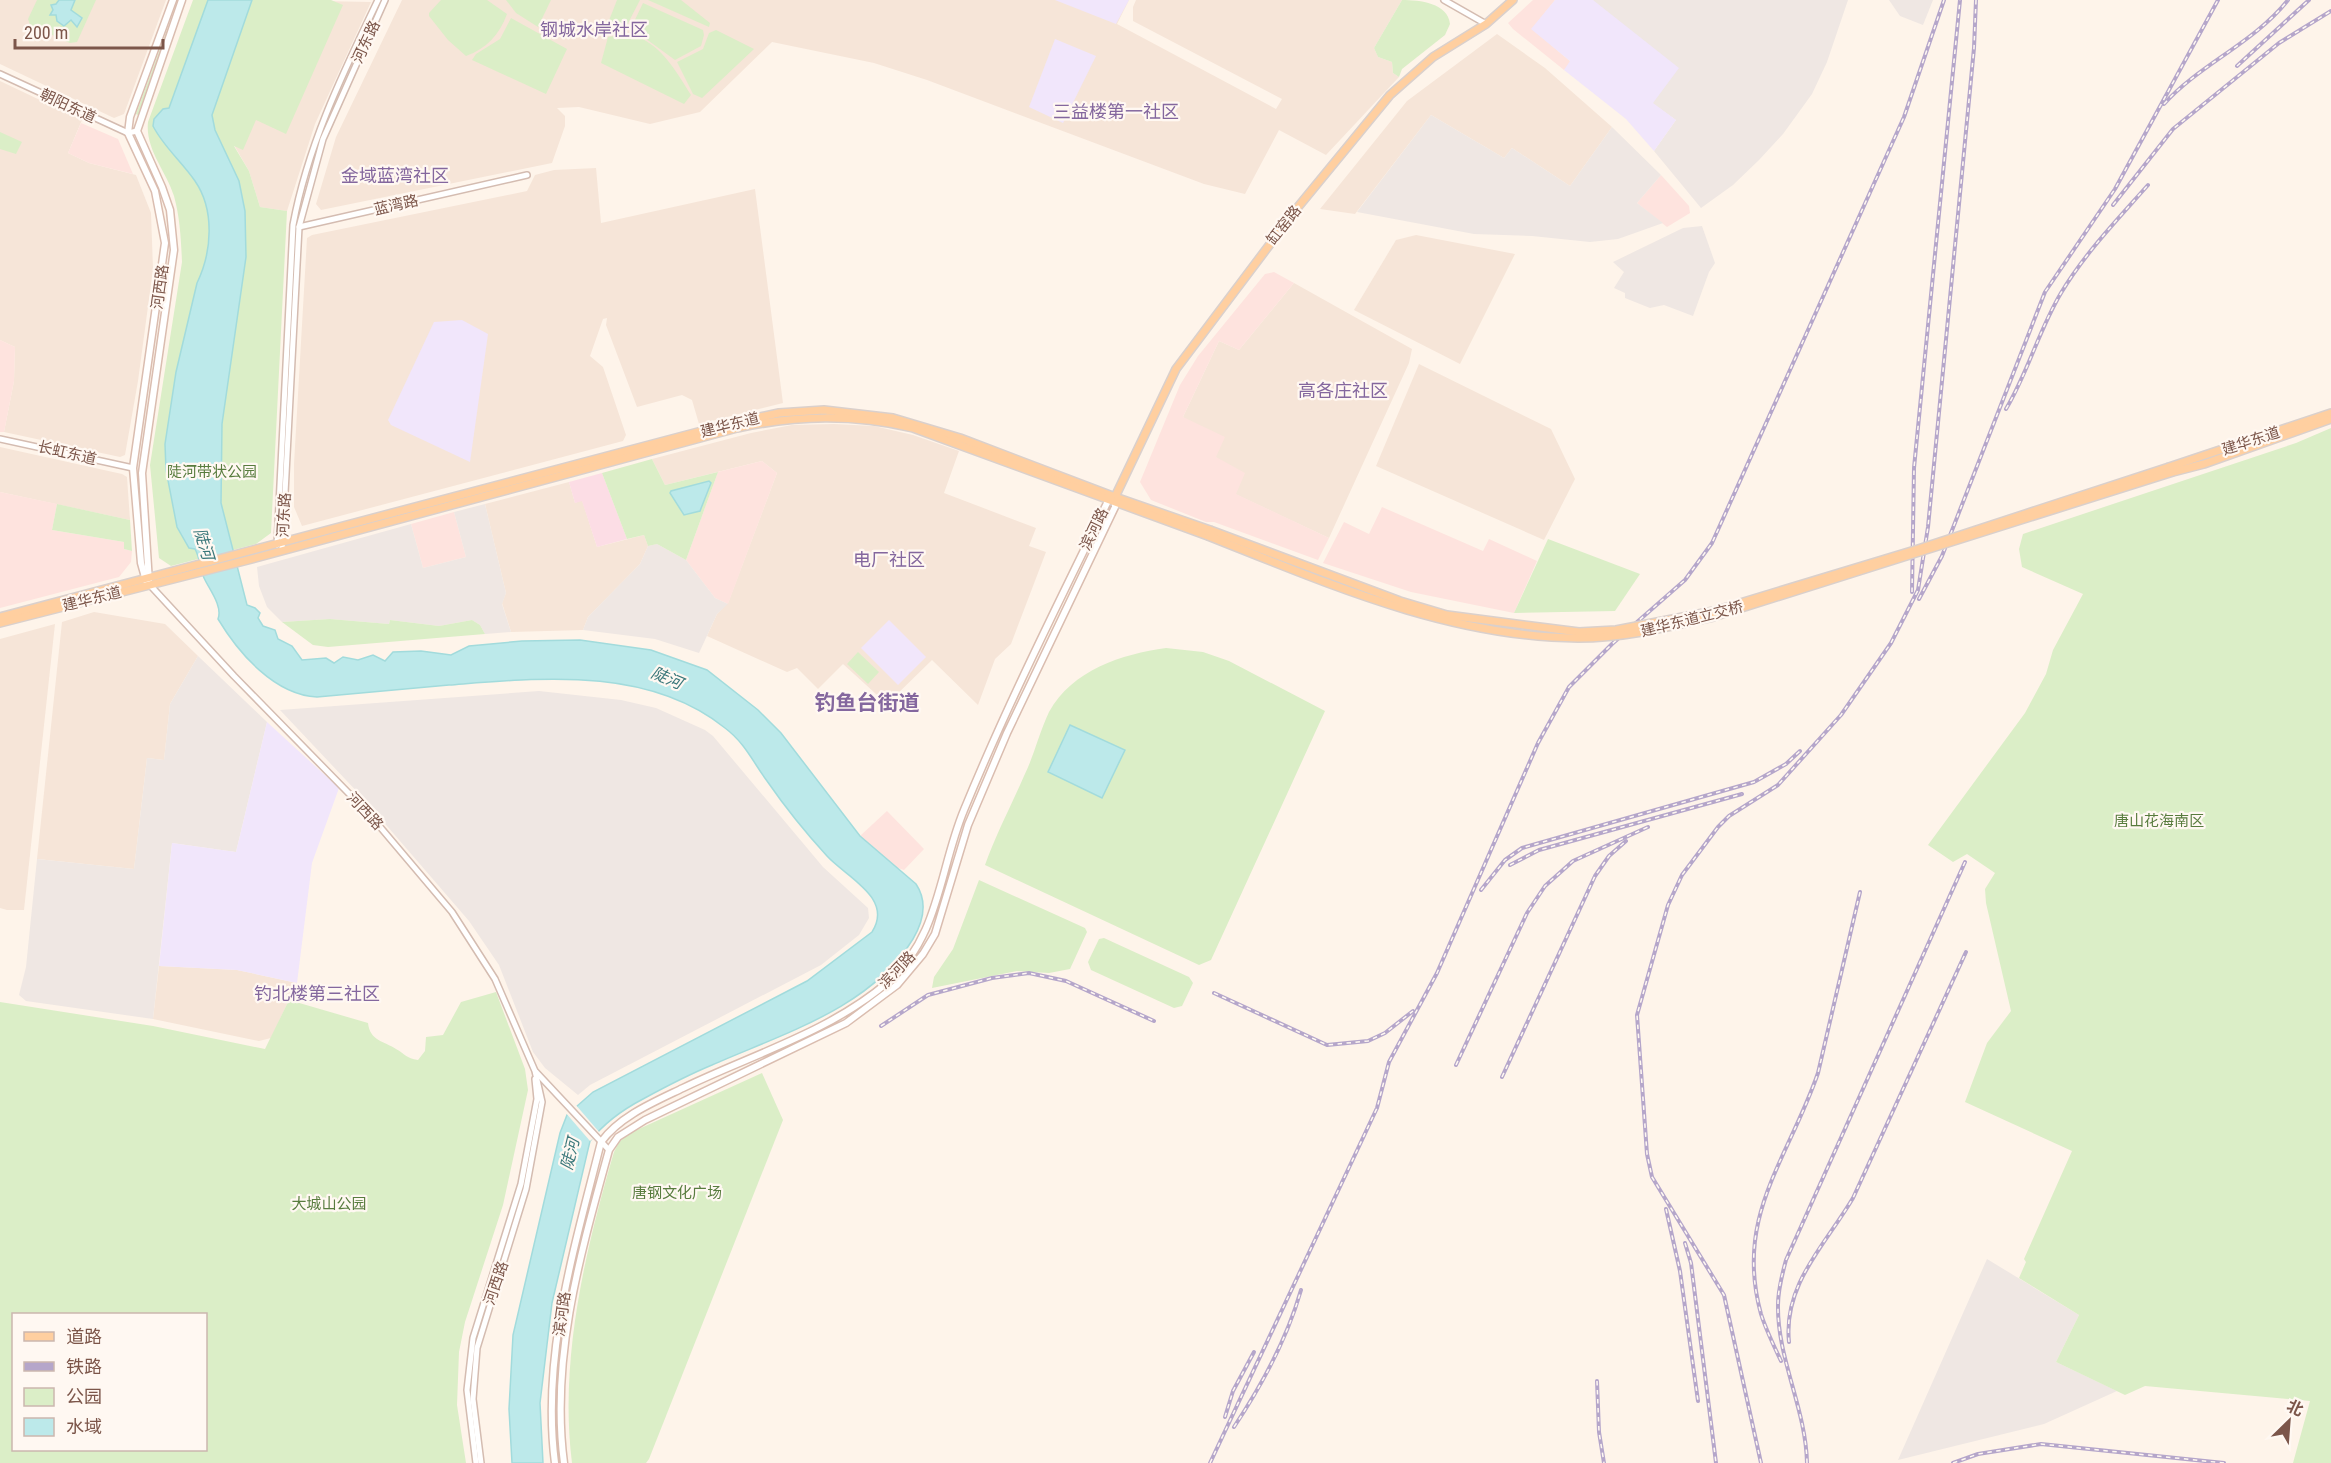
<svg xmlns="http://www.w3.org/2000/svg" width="2331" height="1463" viewBox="0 0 2331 1463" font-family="'Roboto Condensed','Noto Sans SC',sans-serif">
<rect width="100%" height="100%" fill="#fef4ea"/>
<g fill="#f6e5d8">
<path d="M 0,0 L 166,0 L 124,114 L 114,118 L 0,64 Z"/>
<path d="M 268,0 L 371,2 L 315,124 L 287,211 L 260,207 L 249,171 L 234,145 Z"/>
<path d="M 402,0 L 1129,0 L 1117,24 L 1276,109 L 1282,99 L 1133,21 L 1133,7 L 1136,0 L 1402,0 L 1374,48 L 1378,57 L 1392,62 L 1393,73 L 1399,77 L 1326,155 L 1279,130 L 1245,194 L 1204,184 L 927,80 L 874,63 L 772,42 L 700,112 L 650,124 L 579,107 L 557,108 L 565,116 L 565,126 L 552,163 L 321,210 L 316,204 L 336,137 Z"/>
<path d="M 1497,34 L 1545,68 L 1612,127 L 1570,186 L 1512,148 L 1504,158 L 1431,115 L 1355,214 L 1320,209 L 1407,101 Z"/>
<path d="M 0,81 L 82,120 L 68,153 L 89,163 L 136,175 L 151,213 L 153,269 L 138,381 L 125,455 L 120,457 L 4,432 L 14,381 L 15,347 L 0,340 Z"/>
<path d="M 596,168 L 601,223 L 755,189 L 783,403 L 699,424 L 692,400 L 682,395 L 637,407 L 606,325 L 607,318 L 603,319 L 590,356 L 603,367 L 626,435 L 623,441 L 302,526 L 294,507 L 294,464 L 307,238 L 312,235 L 527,191 L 535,175 L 554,170 Z"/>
<path d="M 1416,235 L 1515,254 L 1460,364 L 1354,310 L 1396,240 Z"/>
<path d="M 1294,283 L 1412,349 L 1409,363 L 1329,538 L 1235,494 L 1216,457 L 1183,417 L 1219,341 L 1239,350 Z"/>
<path d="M 1419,364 L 1551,429 L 1575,479 L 1544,540 L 1376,466 Z"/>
<path d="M 834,424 L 874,426 L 913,435 L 959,451 L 944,493 L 1036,528 L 1029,546 L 1046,552 L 1011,644 L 995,659 L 978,705 L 932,660 L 887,704 L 843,664 L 818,689 L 797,668 L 787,672 L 707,636 L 717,614 L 728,603 L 777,473 L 762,461 L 665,485 L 652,459 L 751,433 L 792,425 Z"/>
<path d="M 0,447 L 122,474 L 127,477 L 130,520 L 0,492 Z"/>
<path d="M 569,482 L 575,503 L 582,500 L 597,547 L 644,535 L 648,546 L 640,564 L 588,617 L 583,630 L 511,632 L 502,603 L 506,593 L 485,504 Z"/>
<path d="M 94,612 L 165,624 L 198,656 L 170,704 L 164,760 L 147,758 L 134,869 L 37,859 L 62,622 Z"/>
<path d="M 55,624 L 24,910 L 7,910 L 0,908 L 0,639 Z"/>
<path d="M 159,966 L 237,970 L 297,983 L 271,1038 L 259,1041 L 153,1019 Z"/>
</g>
<g fill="#fee3de">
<path d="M 1533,0 L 1555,0 L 1532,29 L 1571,62 L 1564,70 L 1513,29 L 1508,23 Z"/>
<path d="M 81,123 L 118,139 L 133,174 L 89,163 L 68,153 Z"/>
<path d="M 1661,175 L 1689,206 L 1690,213 L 1667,227 L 1637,203 Z"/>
<path d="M 1274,272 L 1294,283 L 1239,350 L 1219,341 L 1183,417 L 1225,437 L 1216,457 L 1245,473 L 1236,494 L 1329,538 L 1318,560 L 1214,522 L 1206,522 L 1151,500 L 1140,482 L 1180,385 L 1198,356 L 1265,274 Z"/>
<path d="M 0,340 L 15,347 L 14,381 L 4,432 L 0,432 Z"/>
<path d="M 762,461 L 777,473 L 728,604 L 715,598 L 686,560 L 718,472 Z"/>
<path d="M 0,492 L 57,504 L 52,530 L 124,542 L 124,549 L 132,551 L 131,562 L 119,577 L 0,608 Z"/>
<path d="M 1382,507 L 1483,551 L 1489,539 L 1537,561 L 1514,613 L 1411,592 L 1323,563 L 1344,522 L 1369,534 Z"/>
<path d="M 454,512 L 466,557 L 423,568 L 411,524 Z"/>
<path d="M 887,811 L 924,849 L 904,870 L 895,867 L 860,836 Z"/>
</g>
<g fill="#efe7e3">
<path d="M 1593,0 L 1848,0 L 1827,62 L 1812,94 L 1783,134 L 1759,160 L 1733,185 L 1701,208 L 1654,151 L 1676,120 L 1652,103 Z"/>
<path d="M 1889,0 L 1933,0 L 1923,25 L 1900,16 Z"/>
<path d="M 1431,115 L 1504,158 L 1512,148 L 1570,186 L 1612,127 L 1661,175 L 1637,203 L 1663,223 L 1618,239 L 1590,242 L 1532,236 L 1474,234 L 1357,212 Z"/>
<path d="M 1702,226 L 1715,263 L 1709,272 L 1693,316 L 1664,305 L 1650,308 L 1625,298 L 1625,293 L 1614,288 L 1624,272 L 1613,262 L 1683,228 Z"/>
<path d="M 485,504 L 506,593 L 502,604 L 511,632 L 485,634 L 480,625 L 472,620 L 439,626 L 390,620 L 389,624 L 330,619 L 282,622 L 267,607 L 259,586 L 257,567 L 411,524 L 423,568 L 466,557 L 454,512 Z"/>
<path d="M 657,544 L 686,560 L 715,598 L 728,604 L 717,614 L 699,653 L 655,639 L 583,630 L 588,617 L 640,564 L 648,546 Z"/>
<path d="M 198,656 L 267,722 L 236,852 L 172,843 L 153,1019 L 26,1001 L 19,995 L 26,967 L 37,859 L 134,869 L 147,758 L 164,760 L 170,704 Z"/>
<path d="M 539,691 L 621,700 L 656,708 L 705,730 L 713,736 L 823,867 L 868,908 L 869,918 L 859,935 L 821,965 L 590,1085 L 578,1095 L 545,1068 L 533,1052 L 499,965 L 469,921 L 362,797 L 280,710 Z"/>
<path d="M 1987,1259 L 2079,1315 L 2056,1362 L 2117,1391 L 2044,1424 L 1898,1460 Z"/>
</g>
<g fill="#f1e6fb">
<path d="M 1055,0 L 1129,0 L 1116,24 Z"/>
<path d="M 1555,0 L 1593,0 L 1679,68 L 1653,103 L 1676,120 L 1654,151 L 1626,119 L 1564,70 L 1570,61 L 1531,29 Z"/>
<path d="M 1055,39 L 1096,56 L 1063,123 L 1029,107 Z"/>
<path d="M 462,320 L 488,334 L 470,462 L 391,425 L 388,420 L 434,322 Z"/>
<path d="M 889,620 L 926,657 L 898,685 L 861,648 Z"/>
<path d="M 267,722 L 339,788 L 312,863 L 297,983 L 237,970 L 159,966 L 172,843 L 236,852 Z"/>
</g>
<path fill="#fcdde5" d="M 602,473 L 627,539 L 597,547 L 582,501 L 575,503 L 569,482 Z"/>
<g fill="#dbeec7" fill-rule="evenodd">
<path d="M 37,0 L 96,0 L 77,42 L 70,43 L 30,25 L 28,19 Z"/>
<path d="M 178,0 L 181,0 L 138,115 L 136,114 Z"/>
<path d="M 193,0 L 331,0 L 343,5 L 286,134 L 256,120 L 243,150 L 234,146 L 249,171 L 260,207 L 287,211 L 271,533 L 256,544 L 171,566 L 159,558 L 150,465 L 182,262 C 181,239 180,218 174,196 C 166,171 145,149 148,122 Z"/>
<path d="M 441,0 L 487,0 L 507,14 C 500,34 486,49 466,56 L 448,40 L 429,16 L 429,13 Z"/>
<path d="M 506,0 L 551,0 L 538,27 L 516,13 Z"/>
<path d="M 617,0 L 640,0 L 625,29 L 606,28 Z"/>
<path d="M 648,0 L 681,0 L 710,23 L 709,27 Z"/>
<path d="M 1402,0 C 1420,0 1448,3 1450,24 L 1445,35 L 1402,69 L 1399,77 L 1393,73 L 1392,62 L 1378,57 L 1374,48 Z"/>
<path d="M 643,3 L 703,30 L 704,35 L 701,46 L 675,60 L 631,28 Z"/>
<path d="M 511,18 L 567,49 L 546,94 L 472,60 L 476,54 L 500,39 Z"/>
<path d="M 716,30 L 754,49 L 702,98 L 693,94 L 677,62 L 703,49 L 709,33 Z"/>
<path d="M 628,34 C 659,40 676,71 691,95 L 684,104 L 601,63 L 608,37 Z"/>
<path d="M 0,132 L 22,142 L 16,154 L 0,149 Z"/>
<path d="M 2331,428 L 2331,1463 L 2293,1463 L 2310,1401 L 2145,1386 L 2125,1395 L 2056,1362 L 2079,1315 L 2019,1278 L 2026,1262 L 2024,1259 L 2072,1151 L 1965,1102 L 1987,1043 L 2011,1011 L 1986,903 L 1985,889 L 1995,873 L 1967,854 L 1953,862 L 1928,845 L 2025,713 L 2046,674 L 2053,650 L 2083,594 L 2022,567 L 2019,549 L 2023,534 L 2296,443 Z"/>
<path d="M 652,459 L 665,485 L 718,472 L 686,560 L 657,544 L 648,546 L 644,535 L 627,539 L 602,473 Z"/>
<path d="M 57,504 L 130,520 L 132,551 L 124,549 L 124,542 L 52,530 Z"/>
<path d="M 1548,539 L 1640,574 L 1615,611 L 1514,613 Z"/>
<path d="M 330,619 L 389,624 L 390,620 L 439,626 L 472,620 L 480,625 L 485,634 L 328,647 L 313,645 L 282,622 Z"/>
<path d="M 1166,648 L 1203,652 L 1229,661 L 1325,711 L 1211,960 L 1199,965 L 985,865 C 996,834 1011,806 1024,776 C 1034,756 1039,733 1049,712 C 1072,670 1122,654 1166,648 Z"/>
<path d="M 858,652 L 879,672 L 868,684 L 847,664 Z"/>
<path d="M 979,880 L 1085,928 L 1087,932 L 1070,969 L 1049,973 L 1017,971 L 932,988 L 934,977 L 953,949 Z"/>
<path d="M 1104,938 L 1189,977 L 1193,983 L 1182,1006 L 1174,1008 L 1091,970 L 1088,962 L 1099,939 Z"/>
<path d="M 496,992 L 525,1069 L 528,1090 L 503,1205 L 465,1322 L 459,1352 L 457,1405 L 466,1463 L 0,1463 L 0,1002 L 153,1026 L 265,1049 L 289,1000 L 368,1023 C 370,1041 384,1041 396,1049 C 405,1054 406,1058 418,1060 L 425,1051 L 426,1037 L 443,1035 L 461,1002 ZM 14,1314 L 206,1314 L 206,1450 L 14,1450 Z"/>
<path d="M 762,1073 L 783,1120 L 649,1459 L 646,1463 L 572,1463 C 559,1360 585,1251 614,1152 L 619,1142 L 630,1133 Z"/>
</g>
<g fill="#bce9ea" stroke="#a2dbdc" stroke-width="1.5">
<path d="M 59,0 L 75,0 L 71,10 L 82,18 L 77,27 L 71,20 L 64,26 L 57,21 L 56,15 L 50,15 L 53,10 L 51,5 L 56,4 Z"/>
<path d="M 208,0 L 252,0 L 212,115 L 215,130 L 239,181 L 245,211 L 246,257 L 222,424 L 221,503 L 247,605 L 255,608 L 260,613 L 258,618 L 263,626 L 275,630 L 278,639 L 292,646 L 302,660 L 326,658 L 334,663 L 343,657 L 358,660 L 373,655 L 385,661 L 393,652 L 421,651 L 451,655 L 469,646 L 522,641 L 580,640 L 651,650 L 707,670 L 758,710 L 781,733 L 860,836 L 916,884 C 928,902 923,922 913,939 C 871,1008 782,1034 712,1065 C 688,1075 665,1087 643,1099 C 622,1110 605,1122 590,1141 L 552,1303 L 540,1403 L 543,1463 L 512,1463 L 509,1409 L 513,1335 L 560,1133 L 567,1115 L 593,1092 L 807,981 L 872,932 C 894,898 846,877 827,856 C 805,832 785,807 767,781 C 753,762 745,743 725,728 C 648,666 541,678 449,685 C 405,689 361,693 317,697 C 275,695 239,654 218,619 C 223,606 209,589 204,578 C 200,569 200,558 195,549 L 189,548 L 177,527 L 166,470 L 165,444 L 176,372 L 197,283 C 212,252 215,210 195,181 C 182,162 163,146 153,126 L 154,119 L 163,109 L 169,108 Z"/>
<path d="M 709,481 L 711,483 L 700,511 L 684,515 L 670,493 L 671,491 Z"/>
<path d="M 1070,725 L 1125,750 L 1102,798 L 1048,772 Z"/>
</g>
<path fill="#fef4ea" d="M 575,1104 L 600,1133 L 590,1141 L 565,1112 Z"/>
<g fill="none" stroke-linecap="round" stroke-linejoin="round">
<defs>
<g id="tertiary">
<path d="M 1444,0 L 1486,24"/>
<path d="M 0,74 L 128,133 L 137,131"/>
<path d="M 299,227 L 527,175"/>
<path d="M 0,439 L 133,468"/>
<path d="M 277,545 L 293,225 C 308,144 343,73 378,0"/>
<path d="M 282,550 L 299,227 L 323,139 L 385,0"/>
<path d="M 149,584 L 234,676 L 370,815 L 452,912 L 495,979 L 535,1071 L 542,1102 L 526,1189 L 477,1348 L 473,1399 L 481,1463"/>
<path d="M 536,1072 L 609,1150"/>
<path d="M 476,1463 L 467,1390 L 473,1338 L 521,1184 L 537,1099 L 535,1079"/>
</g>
<g id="secondary">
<path d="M 146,581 L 141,563 L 133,468 L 165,243 L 155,191 L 128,133 L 130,117 L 173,0"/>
<path d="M 149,582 L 142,473 L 174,250 L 170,210 L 162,187 L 137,131 L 182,0"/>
<path d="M 555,1463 C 541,1355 575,1246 601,1142 C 620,1116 654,1102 683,1088 C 751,1055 830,1032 888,982 C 940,936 939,870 964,810 C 1007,705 1058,604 1108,501 L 1115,497 L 1115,507 L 1007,733 L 968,825 L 935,934 L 923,954 L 897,985 L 846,1023 L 645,1120 L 618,1137 L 609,1150 C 581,1252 550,1357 564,1463"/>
</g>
<g id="primary">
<path d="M 2169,467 L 2331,413"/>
<path d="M 2173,472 L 2204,464 L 2331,419"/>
<path d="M 1115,497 L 1176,369 L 1298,207 L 1390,95 L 1433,57 L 1486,24 L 1513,0"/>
<path d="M 0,617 L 732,423 L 779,413 L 824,410 L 893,418 L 960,438 L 1115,497 L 1210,530"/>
<path d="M 0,623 L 248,560 L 737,428 C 798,415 853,414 913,428 L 1208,536"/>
</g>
</defs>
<use href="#tertiary" stroke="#d4bcb1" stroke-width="8"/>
<use href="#secondary" stroke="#dabdb0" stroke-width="9"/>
<use href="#primary" stroke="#dad0cc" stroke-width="10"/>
<use href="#tertiary" stroke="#fff" stroke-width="5"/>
<use href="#secondary" stroke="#fff" stroke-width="6"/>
<use href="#primary" stroke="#ffcfa0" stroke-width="7"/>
<defs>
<g id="rail">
<path d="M 2237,66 L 2309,0"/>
<path d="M 2164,104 C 2200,64 2254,43 2288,0"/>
<path d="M 2113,205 L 2173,129 L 2279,43 L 2331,11"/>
<path d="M 2006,409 C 2028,372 2039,330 2061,293 C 2085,253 2118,219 2148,185"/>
<path d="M 1912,592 L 1914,468 L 1960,0"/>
<path d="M 1919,599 L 1942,556 L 2045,292 L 2115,189 L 2218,0"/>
<path d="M 1510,865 L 1539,850 L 1742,794"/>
<path d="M 1481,890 L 1505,860 L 1522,848 L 1754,782 L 1786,764 L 1800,751"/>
<path d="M 1214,993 L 1327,1045 L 1368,1041 L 1385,1033 L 1413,1011"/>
<path d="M 881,1026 L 928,995 L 992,978 L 1029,973 L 1066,981 L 1154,1021"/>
<path d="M 1456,1065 L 1527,913 L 1545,886 L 1573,861 L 1648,827"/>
<path d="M 1502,1077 L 1595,876 L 1609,856 L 1626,841"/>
<path d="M 1666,1209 L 1680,1271 L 1698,1401"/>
<path d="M 1685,1243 L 1691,1263 L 1716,1463"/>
<path d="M 1789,1342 C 1783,1284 1826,1244 1853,1198 L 1966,952"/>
<path d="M 1781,1361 C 1774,1346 1766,1330 1761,1314 C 1734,1216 1788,1160 1818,1073 L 1860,892"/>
<path d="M 1597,1381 L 1599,1432 L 1604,1463"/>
<path d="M 1225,1417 L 1233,1391 L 1254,1352"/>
<path d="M 1234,1427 C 1262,1385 1287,1339 1301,1290"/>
<path d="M 1210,1463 L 1377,1108 L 1389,1062 L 1437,973 L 1538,743 L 1569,687 L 1612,644 L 1685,580 L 1712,543 L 1904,117 L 1944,0"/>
<path d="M 1761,1463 L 1724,1295 L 1652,1177 L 1647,1154 L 1637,1015 L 1668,905 L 1682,875 L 1718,827 L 1729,816 L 1778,785 L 1841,715 L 1891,643 L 1918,590 L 1928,527 L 1974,48 L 1976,0"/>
<path d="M 1807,1463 C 1806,1409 1777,1358 1778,1305 C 1778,1289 1782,1275 1786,1260 L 1965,862"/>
<path d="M 1953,1463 L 1978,1454 L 2041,1444 L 2224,1463"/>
</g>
</defs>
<use href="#rail" stroke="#b5a6ca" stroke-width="4"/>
<use href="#rail" stroke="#fff8f2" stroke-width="1.5" stroke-dasharray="4.5" stroke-linecap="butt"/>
<defs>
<g id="primary-bridge">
<path d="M 1210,530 L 1400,601 L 1447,615 L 1579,632 L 1616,630 L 1714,611 L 1915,550 L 2169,467"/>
<path d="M 1208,536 C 1327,583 1448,637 1578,638 C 1624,638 1669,627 1713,617 L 2173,472"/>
</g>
</defs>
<use href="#primary-bridge" stroke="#dad0cc" stroke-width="10" stroke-linecap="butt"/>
<use href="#primary-bridge" stroke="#ffcfa0" stroke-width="7"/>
</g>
<g text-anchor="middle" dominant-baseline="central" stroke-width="4.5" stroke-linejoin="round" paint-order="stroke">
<g font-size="15" fill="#7c564a" stroke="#fff8f2">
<text transform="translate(366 42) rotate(-65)">河东路</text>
<text transform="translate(68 106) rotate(25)">朝阳东道</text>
<text transform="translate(396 205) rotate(-13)">蓝湾路</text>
<text transform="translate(1284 225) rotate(-52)">缸窑路</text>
<text transform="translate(160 287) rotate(-82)">河西路</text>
<text transform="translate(730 425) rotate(-14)">建华东道</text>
<text transform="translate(2251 441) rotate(-18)">建华东道</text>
<text transform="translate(67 453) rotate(13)">长虹东道</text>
<text transform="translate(284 515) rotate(-87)">河东路</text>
<text transform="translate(1094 529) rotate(-64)">滨河路</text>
<text transform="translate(92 599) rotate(-14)">建华东道</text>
<text transform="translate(1692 619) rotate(-14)">建华东道立交桥</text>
<text transform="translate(365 811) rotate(47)">河西路</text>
<text transform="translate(897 970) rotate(-46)">滨河路</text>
<text transform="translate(496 1283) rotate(-71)">河西路</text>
<text transform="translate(562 1314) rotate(-82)">滨河路</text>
</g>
<g font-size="15" fill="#587c3e" stroke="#fff8f2">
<text x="212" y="472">陡河带状公园</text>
<text x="2159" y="821">唐山花海南区</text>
<text x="677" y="1193">唐钢文化广场</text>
<text x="329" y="1204">大城山公园</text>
</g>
<g font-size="16" font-style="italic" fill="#3a777a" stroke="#fff8f2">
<text transform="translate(204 544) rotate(73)">陡河</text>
<text transform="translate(667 678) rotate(23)">陡河</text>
<text transform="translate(570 1154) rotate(-76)">陡河</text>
</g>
<g font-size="18" fill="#84679e" stroke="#fff8f2">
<text x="594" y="29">钢城水岸社区</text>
<text x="1116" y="111">三益楼第一社区</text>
<text x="395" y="175">金域蓝湾社区</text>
<text x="1343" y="390">高各庄社区</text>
<text x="889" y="559">电厂社区</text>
<text x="317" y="993">钓北楼第三社区</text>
</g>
<g font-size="21" font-weight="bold" fill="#84679e" stroke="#fff8f2">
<text x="867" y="703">钓鱼台街道</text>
</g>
</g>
<rect x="12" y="1313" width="195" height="138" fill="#fff8f2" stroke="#cbb7af" stroke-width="1.5"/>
<rect x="24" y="1332" width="30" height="9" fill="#ffcfa0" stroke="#cbb7af" stroke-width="1.5"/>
<text x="66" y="1343" font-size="18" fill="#7c564a">道路</text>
<rect x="24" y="1362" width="30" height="9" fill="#b5a6ca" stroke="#cbb7af" stroke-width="1.5"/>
<text x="66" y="1373" font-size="18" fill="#7c564a">铁路</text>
<rect x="24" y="1388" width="30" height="18" fill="#dbeec7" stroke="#cbb7af" stroke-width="1.5"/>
<text x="66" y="1403" font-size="18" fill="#7c564a">公园</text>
<rect x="24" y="1418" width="30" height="18" fill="#bce9ea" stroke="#cbb7af" stroke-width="1.5"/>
<text x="66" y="1433" font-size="18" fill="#7c564a">水域</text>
<g transform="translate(2289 1421) rotate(25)" stroke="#fff8f2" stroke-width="4.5" paint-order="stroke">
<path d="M0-4.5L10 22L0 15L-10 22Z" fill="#7c564a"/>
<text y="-9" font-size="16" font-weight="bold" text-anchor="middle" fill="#7c564a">北</text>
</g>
<path d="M15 39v9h148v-9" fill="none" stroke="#7c564a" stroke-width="3"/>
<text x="24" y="39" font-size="18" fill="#7c564a" stroke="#fff8f2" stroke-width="4.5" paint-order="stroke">200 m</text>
</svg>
